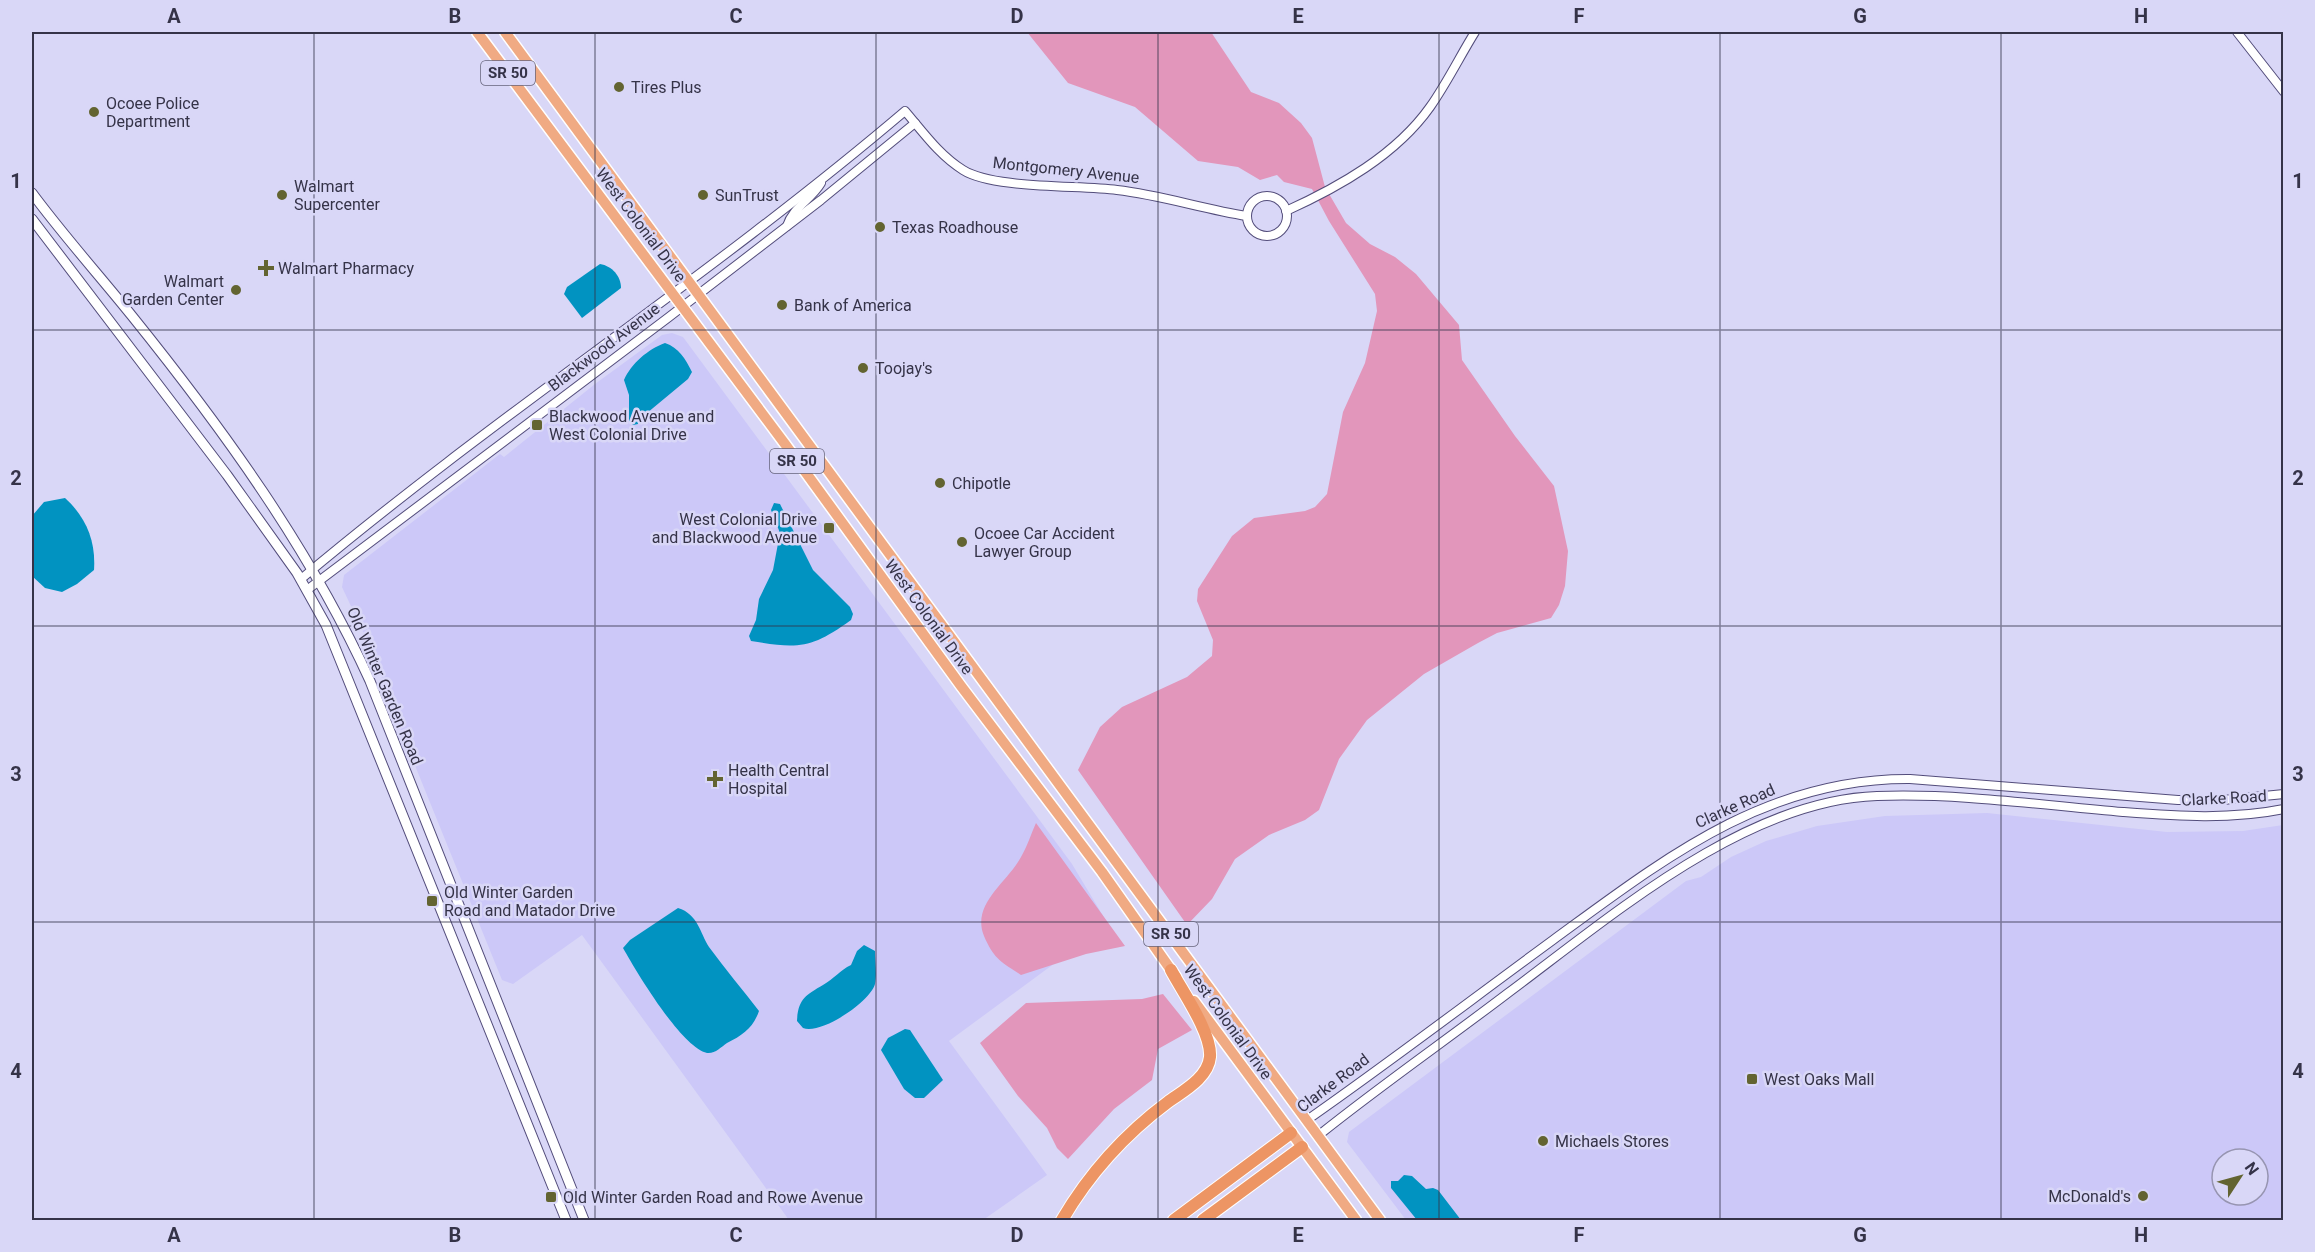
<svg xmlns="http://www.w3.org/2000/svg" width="2315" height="1252" viewBox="0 0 2315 1252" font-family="Roboto,sans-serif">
<rect width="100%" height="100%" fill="#d9d7f7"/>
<g fill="#ccc8f8" fill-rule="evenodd">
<path d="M 672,333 L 683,337 L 1072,864 L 1108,924 L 949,1041 L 1047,1175 L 983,1220 L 789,1220 L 582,935 L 513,984 L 502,980 L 386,694 L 378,664 L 342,587 L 344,575 L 500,454 L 504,457 L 595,384 L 662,335 Z"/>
<path d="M 1987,813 L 2167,832 L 2243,831 L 2283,825 L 2283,1220 L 1406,1220 L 1347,1142 L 1349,1132 L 1686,881 L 1701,877 L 1731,857 L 1766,841 L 1817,826 L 1885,816 ZM 2222,1159 L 2258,1159 L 2258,1195 L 2222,1195 Z"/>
</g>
<g fill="#e296bb">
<path d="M 1027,32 L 1211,32 L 1251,92 L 1279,103 L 1301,123 L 1312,138 L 1325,187 L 1346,223 L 1370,244 L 1395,257 L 1416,274 L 1459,325 L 1462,360 L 1515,436 L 1554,486 L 1568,551 L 1565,586 L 1559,605 L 1551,618 L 1497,633 L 1478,643 L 1424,674 L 1367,720 L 1339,759 L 1319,810 L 1305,820 L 1269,835 L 1235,859 L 1212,899 L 1187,925 L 1078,770 L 1100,727 L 1122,707 L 1187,677 L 1212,656 L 1213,640 L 1197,601 L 1198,589 L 1232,536 L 1254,518 L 1305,511 L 1315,507 L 1327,494 L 1343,412 L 1365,363 L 1377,311 L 1375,294 L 1329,221 L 1312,189 L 1284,182 L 1277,175 L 1260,180 L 1238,167 L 1198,161 L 1135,107 L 1068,83 Z"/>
<path d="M 1036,823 L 1125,946 L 1086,954 L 1021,975 C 1000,961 994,959 984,936 C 971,904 1007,883 1021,857 C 1027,847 1031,834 1036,823 Z"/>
<path d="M 1163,994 L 1192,1030 L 1158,1049 L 1152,1080 L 1114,1109 L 1068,1159 L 1057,1148 L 1047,1128 L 1018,1096 L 980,1043 L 1026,1003 L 1142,999 Z"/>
</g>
<g fill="#0193c1">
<path d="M 600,264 C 612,266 621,276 621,288 L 582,318 L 564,294 L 567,287 Z"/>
<path d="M 665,343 C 679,348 685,358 692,372 L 688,379 L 647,413 L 638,424 L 633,425 L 629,421 L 629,395 L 624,380 C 631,364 648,349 665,343 Z"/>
<path d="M 65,498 C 86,517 96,541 94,570 L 77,584 L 62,592 L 45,588 L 32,576 L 32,516 L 44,502 Z"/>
<path d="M 774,503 L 780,504 L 813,570 L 850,607 L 853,614 L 851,620 C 811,649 798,649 751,641 L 749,636 L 756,620 L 759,599 L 773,570 L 780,533 L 771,510 Z"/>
<path d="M 678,908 C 698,914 700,933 709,947 C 725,969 743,990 759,1011 C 753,1028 743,1035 727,1043 C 721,1047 715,1054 707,1053 C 681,1047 636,971 623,948 L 630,940 Z"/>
<path d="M 864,945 L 875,951 C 875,961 877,974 875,984 C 870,1002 821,1035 803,1028 L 797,1021 C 798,999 806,995 823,985 C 834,979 840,970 851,965 L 857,951 Z"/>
<path d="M 905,1029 L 910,1030 L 943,1080 L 924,1098 L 915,1098 L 904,1089 L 881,1050 L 888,1038 Z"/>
<path d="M 1404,1175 L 1412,1176 L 1426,1189 L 1433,1188 L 1438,1190 L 1461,1220 L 1417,1220 L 1391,1188 L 1391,1181 L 1398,1181 Z"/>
</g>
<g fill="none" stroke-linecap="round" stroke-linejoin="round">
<defs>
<g id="tertiary">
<path d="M 2237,32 L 2284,92"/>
<circle cx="1267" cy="216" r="20"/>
<path d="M 1286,211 C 1339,187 1396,155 1430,107 C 1447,83 1460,56 1475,32"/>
<path d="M 787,226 C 793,207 811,200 821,183"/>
<path d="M 301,579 C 496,415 711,276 905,111 C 923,132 939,155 963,170 C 993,189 1079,185 1117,190 C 1161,195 1203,209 1247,216"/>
<path d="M 307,590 L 669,317 L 821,200 L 915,123"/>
<path d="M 1307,1120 C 1390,1062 1471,1000 1553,940 C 1664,859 1766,778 1910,779 L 2178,800 L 2223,800 L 2284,794"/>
<path d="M 1319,1135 C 1380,1086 1445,1041 1508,993 C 1609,918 1745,800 1877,796 C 1959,793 2041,805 2123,812 C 2177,816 2230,820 2284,809"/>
</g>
<g id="secondary">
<path d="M 32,193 C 63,235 99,275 132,316 C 223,429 310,549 370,681 L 584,1220"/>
<path d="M 32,219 L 227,475 L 297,573 L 326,625 L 566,1220"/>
</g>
<g id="trunk">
<path d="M 477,32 L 785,444 L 961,686 L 1102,872 L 1176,977"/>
<path d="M 505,32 L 1380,1220"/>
<path d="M 1194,1001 L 1356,1220"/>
</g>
<g id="motorway">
<path d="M 1062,1220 C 1089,1174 1125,1134 1168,1102 C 1183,1091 1208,1078 1210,1057 C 1212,1033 1182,991 1171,970"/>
<path d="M 1174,1220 L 1291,1133"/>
<path d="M 1203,1220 L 1302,1147"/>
</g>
</defs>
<use href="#tertiary" stroke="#534d7b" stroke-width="10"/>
<use href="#secondary" stroke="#534d7b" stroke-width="11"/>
<use href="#trunk" stroke="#fff" stroke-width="13"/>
<use href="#motorway" stroke="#fff" stroke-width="14"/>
<use href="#tertiary" stroke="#fff" stroke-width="8"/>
<use href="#secondary" stroke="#fff" stroke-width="9"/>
<use href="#trunk" stroke="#f0aa83" stroke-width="10"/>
<use href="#motorway" stroke="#ed9564" stroke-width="12"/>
</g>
<path fill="none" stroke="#353348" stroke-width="1.5" stroke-opacity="0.55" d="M 314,32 L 314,1220M 595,32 L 595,1220M 876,32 L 876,1220M 1158,32 L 1158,1220M 1439,32 L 1439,1220M 1720,32 L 1720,1220M 2001,32 L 2001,1220M 32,330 L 2284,330M 32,626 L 2284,626M 32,922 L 2284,922"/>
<g fill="#636431" stroke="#d9d7f7" stroke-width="2">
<circle cx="619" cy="87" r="6"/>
<circle cx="94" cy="112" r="6"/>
<circle cx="282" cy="195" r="6"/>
<circle cx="703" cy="195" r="6"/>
<circle cx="880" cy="227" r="6"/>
<path d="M263 259h6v6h6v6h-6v6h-6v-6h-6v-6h6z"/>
<circle cx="236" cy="290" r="6"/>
<circle cx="782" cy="305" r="6"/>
<circle cx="863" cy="368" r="6"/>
<rect x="531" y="419" width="12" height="12" rx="3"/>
<circle cx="940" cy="483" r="6"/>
<rect x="823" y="522" width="12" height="12" rx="3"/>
<circle cx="962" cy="542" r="6"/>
<path d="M712 770h6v6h6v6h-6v6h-6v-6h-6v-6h6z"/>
<rect x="426" y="895" width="12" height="12" rx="3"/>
<rect x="1746" y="1073" width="12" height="12" rx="3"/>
<circle cx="1543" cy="1141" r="6"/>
<circle cx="2143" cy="1196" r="6"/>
<rect x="545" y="1191" width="12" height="12" rx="3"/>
</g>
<g text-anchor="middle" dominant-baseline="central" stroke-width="5" stroke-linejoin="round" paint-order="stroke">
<g fill="#d9d7f7" stroke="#66647c" stroke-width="1.5">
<rect x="481" y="61" width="54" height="24" rx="4.5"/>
<rect x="770" y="449" width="54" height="24" rx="4.5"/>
<rect x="1144" y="922" width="54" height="24" rx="4.5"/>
</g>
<g font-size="15" font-weight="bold" fill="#353348">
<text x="508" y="73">SR 50</text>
<text x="797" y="461">SR 50</text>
<text x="1171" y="934">SR 50</text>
</g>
<g font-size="16" fill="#353348" stroke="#d9d7f7" text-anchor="start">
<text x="631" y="87">Tires Plus</text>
<text x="106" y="103">Ocoee Police<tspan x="106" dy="18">Department</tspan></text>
<text x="294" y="186">Walmart<tspan x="294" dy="18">Supercenter</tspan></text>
<text x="715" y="195">SunTrust</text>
<text x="892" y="227">Texas Roadhouse</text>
<text x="278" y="268">Walmart Pharmacy</text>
<text x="224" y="281" text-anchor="end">Walmart<tspan x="224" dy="18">Garden Center</tspan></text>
<text x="794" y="305">Bank of America</text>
<text x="875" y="368">Toojay's</text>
<text x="549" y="416">Blackwood Avenue and<tspan x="549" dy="18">West Colonial Drive</tspan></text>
<text x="952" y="483">Chipotle</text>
<text x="817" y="519" text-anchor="end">West Colonial Drive<tspan x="817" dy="18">and Blackwood Avenue</tspan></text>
<text x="974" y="533">Ocoee Car Accident<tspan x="974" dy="18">Lawyer Group</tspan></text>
<text x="728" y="770">Health Central<tspan x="728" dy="18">Hospital</tspan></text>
<text x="444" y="892">Old Winter Garden<tspan x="444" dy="18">Road and Matador Drive</tspan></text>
<text x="1764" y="1079">West Oaks Mall</text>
<text x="1555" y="1141">Michaels Stores</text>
<text x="2131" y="1196" text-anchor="end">McDonald's</text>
<text x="563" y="1197">Old Winter Garden Road and Rowe Avenue</text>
</g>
<g font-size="16" fill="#353348" stroke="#d9d7f7">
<text transform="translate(1066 170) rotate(6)">Montgomery Avenue</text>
<text transform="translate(641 225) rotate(53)">West Colonial Drive</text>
<text transform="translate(604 347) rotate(-37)">Blackwood Avenue</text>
<text transform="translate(929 617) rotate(54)">West Colonial Drive</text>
<text transform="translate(385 686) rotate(67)">Old Winter Garden Road</text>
<text transform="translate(2224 798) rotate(-3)">Clarke Road</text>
<text transform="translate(1735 806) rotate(-24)">Clarke Road</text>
<text transform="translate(1228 1022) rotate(54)">West Colonial Drive</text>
<text transform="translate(1333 1083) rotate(-37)">Clarke Road</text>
</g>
</g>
<rect width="2315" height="1252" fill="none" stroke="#d9d7f7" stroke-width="66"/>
<g transform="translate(2240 1177) rotate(54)"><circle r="28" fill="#d9d7f7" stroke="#9795b1" stroke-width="1.5"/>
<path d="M0-4.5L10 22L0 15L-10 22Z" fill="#636431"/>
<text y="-9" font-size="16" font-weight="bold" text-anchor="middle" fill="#353348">N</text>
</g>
<rect x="33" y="33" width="2249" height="1186" fill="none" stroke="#353348" stroke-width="2"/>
<g font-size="20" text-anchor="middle" font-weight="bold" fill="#353348">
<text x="174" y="23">A</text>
<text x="455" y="23">B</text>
<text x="736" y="23">C</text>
<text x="1017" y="23">D</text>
<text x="1298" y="23">E</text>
<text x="1579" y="23">F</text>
<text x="1860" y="23">G</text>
<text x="2141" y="23">H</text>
<text x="16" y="188">1</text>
<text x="2298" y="188">1</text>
<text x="16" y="485">2</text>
<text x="2298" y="485">2</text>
<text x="16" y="781">3</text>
<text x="2298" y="781">3</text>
<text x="16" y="1078">4</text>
<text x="2298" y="1078">4</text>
<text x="174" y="1242">A</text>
<text x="455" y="1242">B</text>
<text x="736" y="1242">C</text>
<text x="1017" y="1242">D</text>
<text x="1298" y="1242">E</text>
<text x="1579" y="1242">F</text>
<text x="1860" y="1242">G</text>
<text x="2141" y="1242">H</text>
</g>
</svg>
